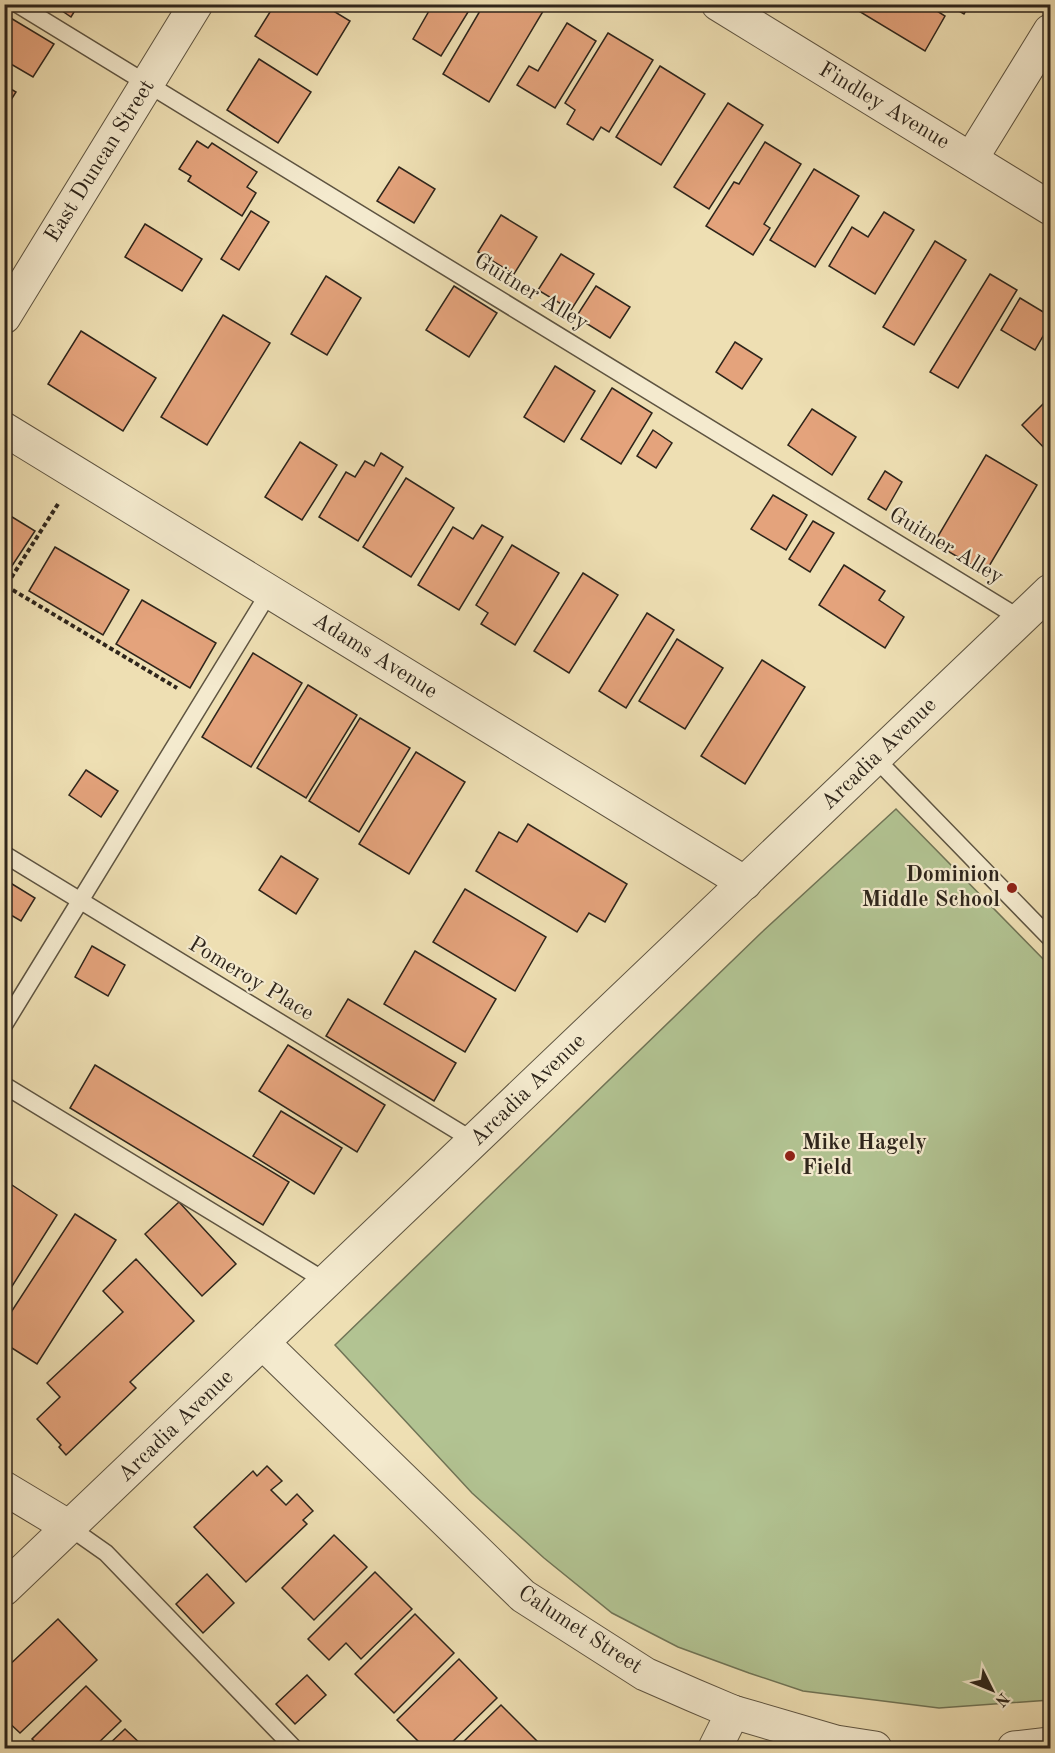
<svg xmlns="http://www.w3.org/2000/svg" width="1055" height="1753" viewBox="0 0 1055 1753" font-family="'Old Standard TT',serif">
<rect width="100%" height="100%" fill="#eedfb3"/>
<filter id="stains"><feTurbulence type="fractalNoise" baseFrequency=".00333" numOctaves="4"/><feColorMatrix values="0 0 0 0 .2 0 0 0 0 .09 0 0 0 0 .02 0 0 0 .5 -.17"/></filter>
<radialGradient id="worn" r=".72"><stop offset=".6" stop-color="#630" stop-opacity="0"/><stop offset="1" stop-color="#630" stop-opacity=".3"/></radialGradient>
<path fill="#b2c392" stroke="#707456" stroke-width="1.5" d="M 896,809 L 1050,966 L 1050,1700 L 939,1708 L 803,1691 L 749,1673 L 678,1647 L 612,1613 L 544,1558 L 472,1493 L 335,1345 L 761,933 Z"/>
<g fill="#e4a37c" stroke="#2e251b" stroke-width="1.5">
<path d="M 52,4 L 79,4 L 71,17 Z"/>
<path d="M 275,4 L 322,4 L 350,21 L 317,75 L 255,36 Z"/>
<path d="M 433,4 L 473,4 L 441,56 L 413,39 Z"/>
<path d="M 484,4 L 539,4 L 545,8 L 489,102 L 443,74 Z"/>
<path d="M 860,4 L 926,4 L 945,16 L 925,51 L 857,10 Z"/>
<path d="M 947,4 L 970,4 L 964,14 Z"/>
<path d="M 4,14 L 54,44 L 33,77 L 4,60 Z"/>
<path d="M 567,23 L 596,41 L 555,108 L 517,85 L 529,66 L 538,71 Z"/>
<path d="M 608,33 L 653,60 L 609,132 L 601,127 L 593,140 L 567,124 L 575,110 L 565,103 Z"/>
<path d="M 259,59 L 311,92 L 278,143 L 227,110 Z"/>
<path d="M 660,66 L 705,94 L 661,165 L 616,137 Z"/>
<path d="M 4,85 L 16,92 L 4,111 Z"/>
<path d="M 728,103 L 763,125 L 709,209 L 674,187 Z"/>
<path d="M 197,141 L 208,148 L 212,143 L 257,172 L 247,187 L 256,193 L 242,216 L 188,181 L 191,176 L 179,169 Z"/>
<path d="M 765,142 L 801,164 L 764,224 L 770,228 L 753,255 L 706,226 L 734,182 L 739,184 Z"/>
<path d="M 399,167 L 435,189 L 414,223 L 377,201 Z"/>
<path d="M 814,169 L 859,196 L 815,267 L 770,240 Z"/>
<path d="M 251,211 L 269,222 L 239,270 L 221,259 Z"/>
<path d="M 884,212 L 914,230 L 875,294 L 829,266 L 852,227 L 868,237 Z"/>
<path d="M 501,215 L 537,237 L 514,274 L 478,252 Z"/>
<path d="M 145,224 L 202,259 L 182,291 L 125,257 Z"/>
<path d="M 935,241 L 966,260 L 914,345 L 883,327 Z"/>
<path d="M 561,254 L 594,274 L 571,310 L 538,290 Z"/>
<path d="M 990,274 L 1017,290 L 958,388 L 930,372 Z"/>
<path d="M 326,276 L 361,298 L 327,355 L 291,334 Z"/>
<path d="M 454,286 L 497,313 L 469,357 L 426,330 Z"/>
<path d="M 596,286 L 630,307 L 610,338 L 576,317 Z"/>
<path d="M 1020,298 L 1050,316 L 1050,324 L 1035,350 L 1001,330 Z"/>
<path d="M 223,315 L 270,343 L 207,445 L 161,417 Z"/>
<path d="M 81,331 L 156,378 L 123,431 L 48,384 Z"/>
<path d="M 735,342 L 762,359 L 742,389 L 716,372 Z"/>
<path d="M 555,366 L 595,391 L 564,442 L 524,417 Z"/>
<path d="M 612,388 L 652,413 L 621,464 L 581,439 Z"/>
<path d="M 1050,397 L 1050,454 L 1022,425 Z"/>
<path d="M 812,409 L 856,437 L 832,475 L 788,445 Z"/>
<path d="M 653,430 L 672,443 L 656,468 L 637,456 Z"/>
<path d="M 300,442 L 337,465 L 302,520 L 265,497 Z"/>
<path d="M 381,453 L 403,467 L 358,541 L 319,517 L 346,472 L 355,477 L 365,461 L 374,466 Z"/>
<path d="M 986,455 L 1037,485 L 985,573 L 934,543 Z"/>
<path d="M 885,471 L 902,482 L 886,510 L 868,499 Z"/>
<path d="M 406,478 L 454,508 L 411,577 L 363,547 Z"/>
<path d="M 773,495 L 807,515 L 786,550 L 751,529 Z"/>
<path d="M 4,512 L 35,531 L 4,578 Z"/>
<path d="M 813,521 L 834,533 L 810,572 L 789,559 Z"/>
<path d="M 482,525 L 503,537 L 459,610 L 418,585 L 453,527 L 473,539 Z"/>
<path d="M 512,545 L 559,573 L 515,645 L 481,624 L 488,613 L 476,605 Z"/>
<path d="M 55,547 L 129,590 L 103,635 L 29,591 Z"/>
<path d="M 844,565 L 885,591 L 879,600 L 904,617 L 885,648 L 819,605 Z"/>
<path d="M 583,573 L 618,595 L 569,673 L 534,651 Z"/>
<path d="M 142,600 L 216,643 L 190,688 L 116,644 Z"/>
<path d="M 647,613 L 674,630 L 626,708 L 599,691 Z"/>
<path d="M 677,639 L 723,668 L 685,729 L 639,701 Z"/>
<path d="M 253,653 L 302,683 L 251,767 L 202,737 Z"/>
<path d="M 762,660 L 805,687 L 745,784 L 701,756 Z"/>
<path d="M 308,685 L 357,715 L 306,798 L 257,768 Z"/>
<path d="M 360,718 L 410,748 L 359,832 L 309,801 Z"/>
<path d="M 416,752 L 465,782 L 409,874 L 359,844 Z"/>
<path d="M 86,770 L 118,791 L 101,817 L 69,795 Z"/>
<path d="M 528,824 L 627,884 L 605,922 L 589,913 L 577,932 L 476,871 L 499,832 L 517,842 Z"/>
<path d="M 281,856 L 318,879 L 296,914 L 259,890 Z"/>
<path d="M 4,879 L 35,898 L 21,921 L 4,911 Z"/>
<path d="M 465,889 L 546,937 L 515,991 L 433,942 Z"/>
<path d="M 92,946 L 125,965 L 108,996 L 75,977 Z"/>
<path d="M 415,951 L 496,999 L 465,1052 L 384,1004 Z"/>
<path d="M 348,999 L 456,1063 L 434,1101 L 326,1036 Z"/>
<path d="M 288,1045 L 385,1105 L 357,1152 L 259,1091 Z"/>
<path d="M 95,1065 L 289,1182 L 263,1225 L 70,1108 Z"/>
<path d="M 281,1111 L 342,1148 L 314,1194 L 253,1156 Z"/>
<path d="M 12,1185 L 57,1215 L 4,1299 L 4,1198 Z"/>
<path d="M 179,1202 L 236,1264 L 202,1296 L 145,1234 Z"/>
<path d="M 75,1214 L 116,1240 L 37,1364 L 4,1343 L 4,1323 Z"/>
<path d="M 136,1259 L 194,1321 L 130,1382 L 136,1388 L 66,1455 L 59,1447 L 61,1445 L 37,1419 L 60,1397 L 47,1383 L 123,1312 L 103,1291 Z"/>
<path d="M 267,1466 L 282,1481 L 271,1490 L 286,1505 L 297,1494 L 313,1511 L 303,1520 L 307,1524 L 246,1582 L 194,1527 L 253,1471 L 257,1476 Z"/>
<path d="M 334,1535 L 367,1567 L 314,1620 L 282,1588 Z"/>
<path d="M 375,1572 L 412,1609 L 361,1659 L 346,1643 L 329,1660 L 308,1639 Z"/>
<path d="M 207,1574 L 234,1603 L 203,1633 L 176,1604 Z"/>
<path d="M 415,1614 L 454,1653 L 394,1713 L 355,1674 Z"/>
<path d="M 58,1619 L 97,1660 L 20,1733 L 4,1718 L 4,1670 Z"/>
<path d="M 459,1659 L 497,1698 L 446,1748 L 425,1748 L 397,1720 Z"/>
<path d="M 307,1675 L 326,1695 L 295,1724 L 276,1704 Z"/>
<path d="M 86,1686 L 121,1721 L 93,1748 L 42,1748 L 32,1739 Z"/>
<path d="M 501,1705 L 540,1744 L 536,1748 L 457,1748 Z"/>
<path d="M 125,1729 L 145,1748 L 105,1748 Z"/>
</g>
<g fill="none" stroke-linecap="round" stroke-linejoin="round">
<defs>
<g id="service">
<path d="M 17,4 L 1021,619"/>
<path d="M 875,758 L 1050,938"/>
<path d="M 4,854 L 474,1141"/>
<path d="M 4,1025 L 270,591"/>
<path d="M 4,1085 L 327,1282"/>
<path d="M 69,1527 L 106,1553 L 294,1748"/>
</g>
<g id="minor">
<path d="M 718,4 L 1050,208"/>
<path d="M 971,159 L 1050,31"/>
<path d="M 4,317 L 196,4"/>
<path d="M 4,429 L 745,883"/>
<path d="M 263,1343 L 523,1596 L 645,1674 L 693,1695 L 733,1712 L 836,1742 L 875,1748"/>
<path d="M 4,1488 L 69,1527"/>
<path d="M 715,1748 L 733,1712"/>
<path d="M 1014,1748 L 1050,1744"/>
</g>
<path id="tertiary" d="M 4,1589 L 1050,591"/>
</defs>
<use href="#service" stroke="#5e5441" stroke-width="19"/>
<use href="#minor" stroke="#5e5441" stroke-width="35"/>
<use href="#tertiary" stroke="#5e5441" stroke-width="35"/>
<path stroke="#2e251b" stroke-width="4" stroke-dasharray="4.5 3" stroke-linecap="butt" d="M 58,504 L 6,586 L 177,688"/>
<use href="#service" stroke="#f4eace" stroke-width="16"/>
<use href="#minor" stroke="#f4eace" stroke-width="33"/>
<use href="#tertiary" stroke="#f4eace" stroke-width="33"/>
</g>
<g fill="#8f2418" stroke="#f4eace" stroke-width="2">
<circle cx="1012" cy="888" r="6"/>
<circle cx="790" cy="1156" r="6"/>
</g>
<g text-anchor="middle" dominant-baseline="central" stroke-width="4.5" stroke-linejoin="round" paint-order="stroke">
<g font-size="22" fill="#2e251b" stroke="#f4eace">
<text transform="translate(884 106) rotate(31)">Findley Avenue</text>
<text transform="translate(100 161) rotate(-58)">East Duncan Street</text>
<text transform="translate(531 292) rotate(31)">Guitner Alley</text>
<text transform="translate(946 546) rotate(31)">Guitner Alley</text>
<text transform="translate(375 656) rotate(32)">Adams Avenue</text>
<text transform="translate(879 754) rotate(-44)">Arcadia Avenue</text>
<text transform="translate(251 979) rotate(31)">Pomeroy Place</text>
<text transform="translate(528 1090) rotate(-44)">Arcadia Avenue</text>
<text transform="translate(176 1426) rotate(-44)">Arcadia Avenue</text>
<text transform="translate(580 1630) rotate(33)">Calumet Street</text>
</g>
<g font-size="22" font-weight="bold" fill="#2e251b" stroke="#f4eace" text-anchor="end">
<text x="1000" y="875">Dominion<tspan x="1000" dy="25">Middle School</tspan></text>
<text x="802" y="1143" text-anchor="start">Mike Hagely<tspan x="802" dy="25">Field</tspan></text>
</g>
</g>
<rect width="1055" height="1753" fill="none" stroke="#eedfb3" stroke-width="24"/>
<rect x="6" y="6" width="1043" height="1741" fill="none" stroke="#2e251b" stroke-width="3"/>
<rect x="12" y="12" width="1031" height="1729" fill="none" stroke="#2e251b" stroke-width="1.5"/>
<g transform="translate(992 1690) rotate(133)" stroke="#f4eace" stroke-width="4.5" paint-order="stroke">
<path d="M0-4.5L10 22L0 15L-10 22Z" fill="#2e251b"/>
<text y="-9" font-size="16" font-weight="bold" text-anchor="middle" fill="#2e251b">N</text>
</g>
<rect width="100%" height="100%" filter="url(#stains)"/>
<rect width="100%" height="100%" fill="url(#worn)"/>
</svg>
